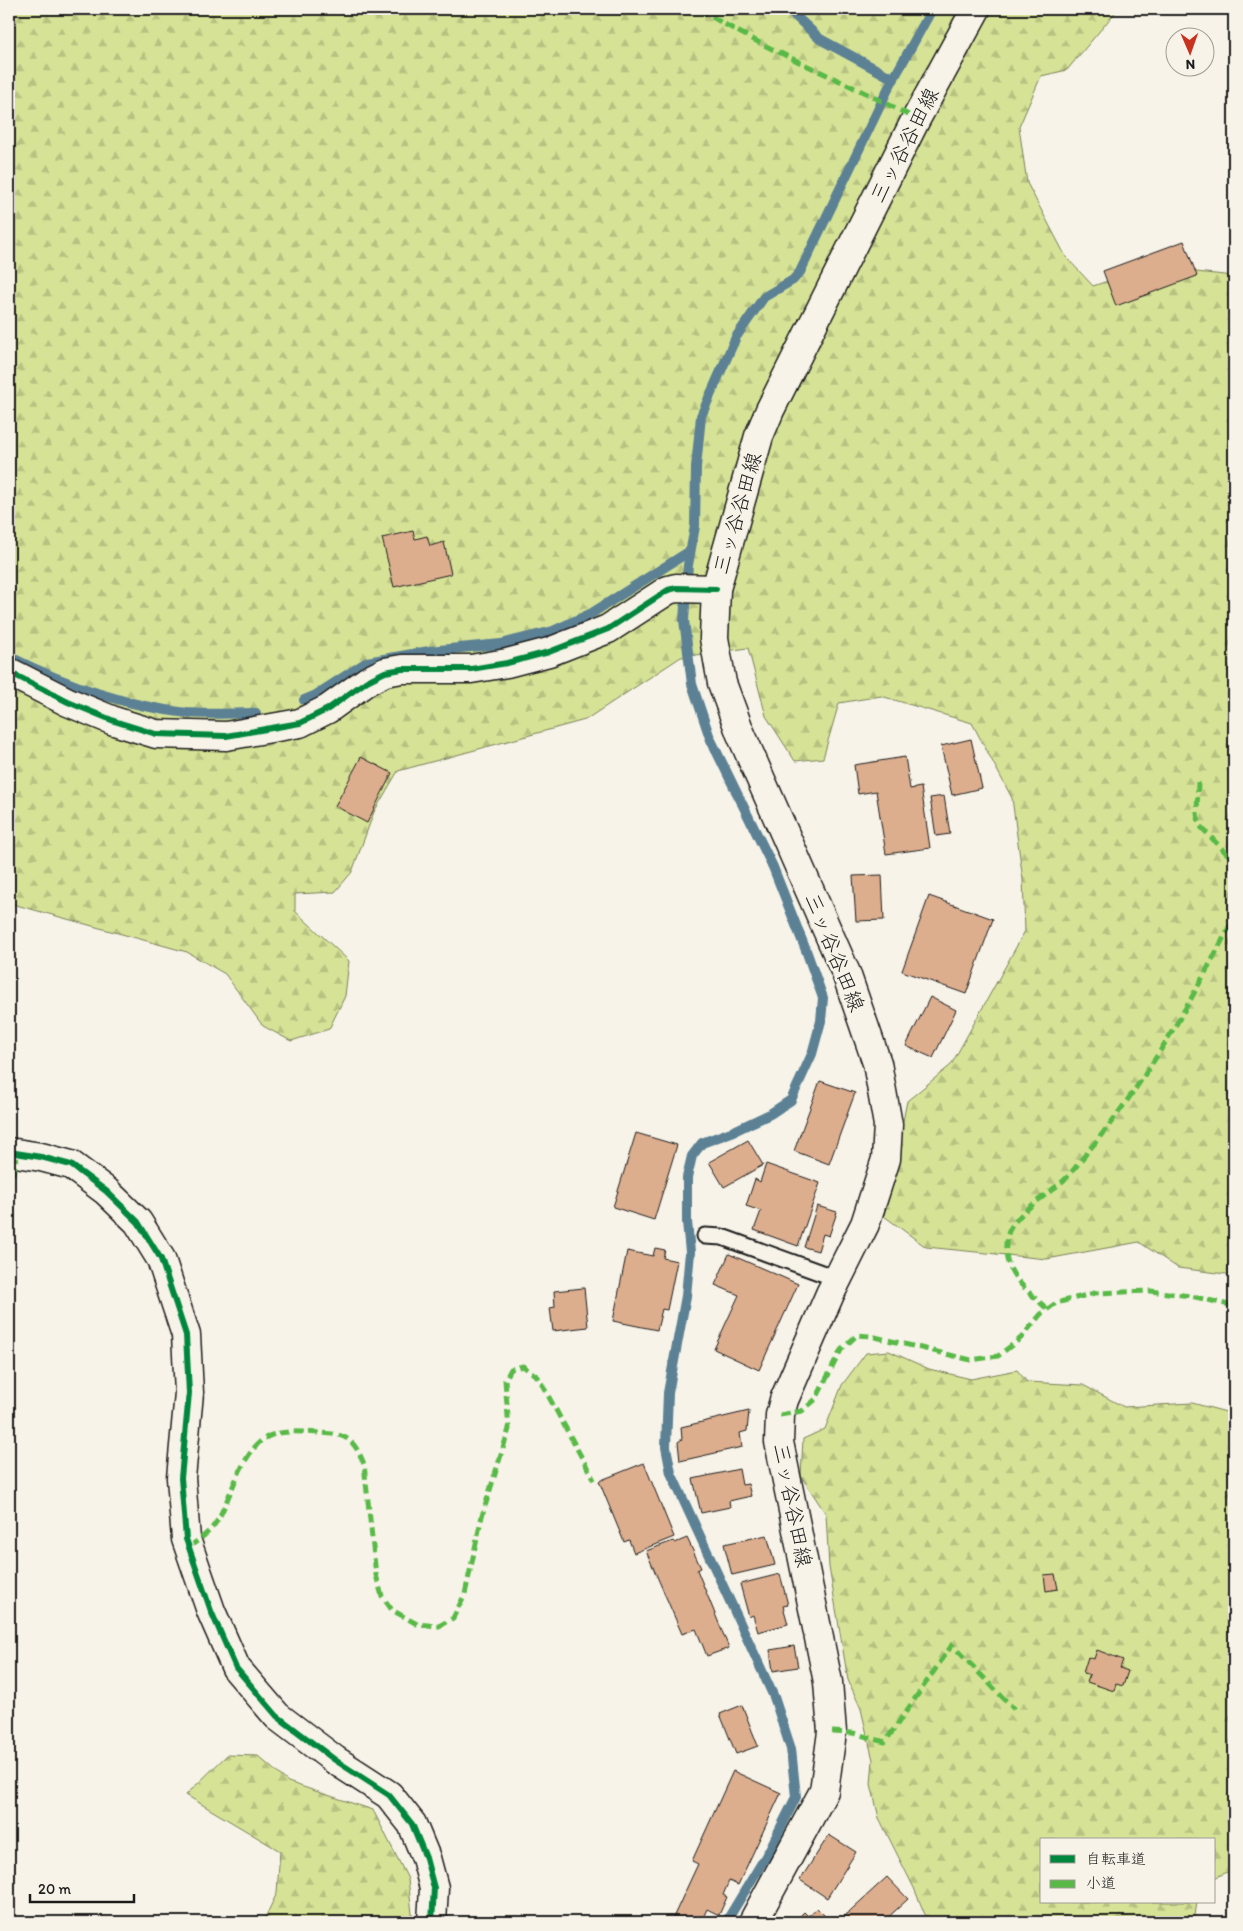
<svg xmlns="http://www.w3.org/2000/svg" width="1243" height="1931" viewBox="0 0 1243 1931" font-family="Itim,'Klee One',sans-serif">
<defs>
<pattern id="forest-firs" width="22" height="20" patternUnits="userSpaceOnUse" patternTransform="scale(1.25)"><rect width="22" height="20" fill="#d6e396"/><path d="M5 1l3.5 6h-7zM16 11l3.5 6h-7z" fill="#b7c281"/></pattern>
</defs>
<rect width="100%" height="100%" fill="#f7f3e8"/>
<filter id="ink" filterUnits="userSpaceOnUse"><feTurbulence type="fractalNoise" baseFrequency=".02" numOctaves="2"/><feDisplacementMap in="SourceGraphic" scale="10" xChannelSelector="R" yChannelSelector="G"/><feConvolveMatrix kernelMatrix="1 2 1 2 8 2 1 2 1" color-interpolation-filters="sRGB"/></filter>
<g filter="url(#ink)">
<g fill="url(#forest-firs)" stroke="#798059">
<path d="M 9,9 L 1118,9 L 1067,70 L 1041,76 L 1019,127 L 1027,183 L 1066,257 L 1093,286 L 1149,267 L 1234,276 L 1234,1275 L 1178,1268 L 1139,1242 L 1047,1259 L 926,1247 L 884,1216 L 907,1101 L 951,1065 L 1025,931 L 1023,880 L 1012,798 L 972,723 L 881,696 L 839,703 L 823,758 L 795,761 L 766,716 L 748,648 L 681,657 L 585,720 L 398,771 L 374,812 L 352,872 L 335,892 L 295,894 L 295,911 L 349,961 L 345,996 L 329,1029 L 291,1041 L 263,1026 L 225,974 L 187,952 L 9,903 Z"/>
<path d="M 889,1351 L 929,1369 L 971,1379 L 1017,1370 L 1027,1382 L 1083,1385 L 1124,1407 L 1192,1403 L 1234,1414 L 1234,1869 L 1214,1878 L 1214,1840 L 1042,1840 L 1042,1902 L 1197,1902 L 1194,1922 L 928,1922 L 914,1888 L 879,1818 L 871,1784 L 873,1760 L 861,1709 L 848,1680 L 829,1567 L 826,1514 L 801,1476 L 803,1439 L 825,1429 L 842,1385 L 866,1353 Z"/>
<path d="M 227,1755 L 258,1756 L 288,1782 L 373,1810 L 408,1879 L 413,1922 L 263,1922 L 277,1893 L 280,1851 L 186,1795 Z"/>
</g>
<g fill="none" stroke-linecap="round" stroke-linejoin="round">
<g stroke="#5b8195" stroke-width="10">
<path d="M 788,9 L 820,39 L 894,79"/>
<path d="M 10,657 C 66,685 125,706 187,713 C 210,715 233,713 256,713"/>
<path d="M 304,700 L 316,695 L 367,662 L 429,651 L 501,644 L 553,631 L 592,613 L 690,551"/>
<path d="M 726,1922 L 769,1851 L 796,1797 L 791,1749 L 774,1697 L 671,1473 L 666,1447 L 668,1393 L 686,1296 L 690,1252 L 687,1222 L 687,1177 L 692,1156 L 702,1143 L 734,1131 L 770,1114 L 791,1100 L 812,1054 L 821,1021 L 823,998 L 807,953 L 773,867 L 710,738 L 692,684 L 684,620 L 688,565 L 695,526 L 696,467 L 701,416 L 736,337 L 764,297 L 793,280 L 800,272 L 889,87 L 932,9"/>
</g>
</g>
<g fill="#ddae8e" stroke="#1c1c1c">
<path d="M 1184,241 L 1197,276 L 1116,306 L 1103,271 Z"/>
<path d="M 413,531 L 415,539 L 427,536 L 430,546 L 444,542 L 451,574 L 394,587 L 382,538 Z"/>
<path d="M 971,739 L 982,788 L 952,795 L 941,746 Z"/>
<path d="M 361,757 L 392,773 L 367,823 L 335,806 Z"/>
<path d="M 905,757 L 910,789 L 921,787 L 930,848 L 886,854 L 876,791 L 858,794 L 854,765 Z"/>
<path d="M 944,796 L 950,834 L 936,836 L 930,798 Z"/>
<path d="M 882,875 L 884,920 L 856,921 L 853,876 Z"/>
<path d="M 929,896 L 993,919 L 966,994 L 902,971 Z"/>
<path d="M 930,997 L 956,1010 L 933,1058 L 906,1046 Z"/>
<path d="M 820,1081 L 855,1093 L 829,1164 L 794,1151 Z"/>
<path d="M 636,1133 L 677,1145 L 654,1220 L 613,1207 Z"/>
<path d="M 748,1140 L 763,1165 L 724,1187 L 709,1162 Z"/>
<path d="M 766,1164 L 820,1183 L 798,1246 L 754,1230 L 761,1211 L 746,1206 L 755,1179 L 760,1182 Z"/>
<path d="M 817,1206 L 837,1212 L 829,1236 L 823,1234 L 818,1251 L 804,1247 Z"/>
<path d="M 655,1248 L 665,1250 L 663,1258 L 677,1261 L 667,1310 L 662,1309 L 657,1330 L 613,1321 L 627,1251 L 653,1256 Z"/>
<path d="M 729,1254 L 798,1284 L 759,1370 L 714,1349 L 739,1295 L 715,1285 Z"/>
<path d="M 584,1288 L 588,1327 L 553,1331 L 550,1308 L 555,1307 L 554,1291 Z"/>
<path d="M 749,1411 L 747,1431 L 740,1433 L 742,1447 L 680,1461 L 678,1442 L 682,1439 L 681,1427 Z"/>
<path d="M 644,1463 L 674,1537 L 634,1553 L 629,1540 L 624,1542 L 599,1481 Z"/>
<path d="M 739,1469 L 742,1485 L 748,1484 L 751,1496 L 729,1501 L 730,1507 L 701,1513 L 693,1479 Z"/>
<path d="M 767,1535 L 775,1565 L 732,1575 L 724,1544 Z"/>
<path d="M 687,1538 L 701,1568 L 697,1570 L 729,1648 L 707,1656 L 696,1629 L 682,1634 L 646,1551 L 673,1541 L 675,1543 Z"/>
<path d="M 780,1574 L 788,1605 L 783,1606 L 788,1624 L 758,1632 L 753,1615 L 749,1617 L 740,1584 Z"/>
<path d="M 1055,1574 L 1058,1589 L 1046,1591 L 1044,1575 Z"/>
<path d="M 794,1646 L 798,1667 L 773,1671 L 770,1650 Z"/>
<path d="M 1097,1650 L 1123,1660 L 1120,1668 L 1128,1671 L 1123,1686 L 1116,1684 L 1114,1691 L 1087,1682 L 1090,1675 L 1083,1673 L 1088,1657 L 1094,1659 Z"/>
<path d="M 742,1705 L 758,1746 L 736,1754 L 720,1714 Z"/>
<path d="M 733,1771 L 781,1793 L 738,1885 L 729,1881 L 723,1895 L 727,1897 L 719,1915 L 707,1909 L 701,1922 L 671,1922 L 698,1864 L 692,1861 Z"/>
<path d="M 829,1835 L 856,1852 L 827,1898 L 800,1880 Z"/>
<path d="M 887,1877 L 908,1899 L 883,1922 L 842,1922 L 840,1920 Z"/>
<path d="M 817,1908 L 831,1922 L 794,1922 L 804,1912 L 808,1916 Z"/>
</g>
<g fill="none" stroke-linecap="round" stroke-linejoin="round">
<defs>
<path id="lane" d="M 705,1236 L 722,1237 L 838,1279"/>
<path id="street" d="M 9,672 L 68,702 L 114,721 L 156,734 L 226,736 L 300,723 L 328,709 L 367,681 L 385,672 L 402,669 L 471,669 L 507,663 L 549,652 L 608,629 L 668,590 L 676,588 L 716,589"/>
<g id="secondary">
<path d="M 9,1152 L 41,1157 L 71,1165 L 106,1191 L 138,1222 L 161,1259 L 186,1335 L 189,1393 L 181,1478 L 186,1539 L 211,1611 L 236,1668 L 277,1716 L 335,1760 L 389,1795 L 412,1824 L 426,1858 L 434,1888 L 432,1922"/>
<path d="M 753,1922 L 824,1791 L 832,1732 L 828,1682 L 779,1442 L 780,1415 L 784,1400 L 830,1294 L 865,1224 L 886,1159 L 888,1125 L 877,1063 L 846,973 L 740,732 L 722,683 L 714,638 L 716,589 L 759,436 L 770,410 L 916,119 L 976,9"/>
</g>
</defs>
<use href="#lane" stroke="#1c1c1c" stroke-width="19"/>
<use href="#street" stroke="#1c1c1c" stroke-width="31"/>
<use href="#secondary" stroke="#1c1c1c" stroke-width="31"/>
<use href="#lane" stroke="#f7f3e8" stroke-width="15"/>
<use href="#street" stroke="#f7f3e8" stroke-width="28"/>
<use href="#secondary" stroke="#f7f3e8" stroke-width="28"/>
<g stroke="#58b947" stroke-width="5" stroke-dasharray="10 5" stroke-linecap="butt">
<path d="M 699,9 C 768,52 845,80 916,119"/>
<path d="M 1198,782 L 1197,814 L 1200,826 L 1234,861"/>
<path d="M 9,1190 L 18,1153"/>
<path d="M 1047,1309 C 1025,1288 1000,1272 1007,1237 C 1012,1215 1046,1196 1063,1181 C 1071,1174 1078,1164 1085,1155 C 1145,1084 1192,1001 1234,917"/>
<path d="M 780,1415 L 802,1411 L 816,1399 L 841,1350 L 857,1335 L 871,1336 L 971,1360 L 998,1356 L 1021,1338 L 1041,1314 L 1056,1303 L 1095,1293 L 1151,1291 L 1191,1296 L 1234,1306"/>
<path d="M 189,1547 C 200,1539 210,1532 217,1521 C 231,1498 244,1443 272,1435 C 286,1430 303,1432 318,1433 C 346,1434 353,1437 364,1464 L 376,1575 L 382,1596 L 392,1610 L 417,1624 L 439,1626 L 453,1618 L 465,1594 L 482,1516 L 509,1429 L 505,1380 L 511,1369 L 523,1366 L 538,1377 L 594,1480"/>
<path d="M 832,1732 L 853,1733 L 885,1742 L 952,1645 L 1014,1709"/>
</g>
<defs>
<g id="cycleway">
<path d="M 9,672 L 68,702 L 114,721 L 156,734 L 226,736 L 300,723 L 328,709 L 367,681 L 385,672 L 402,669 L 471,669 L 507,663 L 549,652 L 608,629 L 668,590 L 676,588 L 716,589"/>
<path d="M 9,1152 L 41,1157 L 71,1165 L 106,1191 L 138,1222 L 161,1259 L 186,1335 L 189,1393 L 181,1478 L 186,1539 L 211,1611 L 236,1668 L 277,1716 L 335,1760 L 389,1795 L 412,1824 L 426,1858 L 434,1888 L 432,1922"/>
</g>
</defs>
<use href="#cycleway" stroke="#f7f3e8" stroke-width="9"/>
<use href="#cycleway" stroke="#00873e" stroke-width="6"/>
</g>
</g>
<g text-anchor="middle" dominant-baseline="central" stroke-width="5" stroke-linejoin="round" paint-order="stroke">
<g font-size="21" fill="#1c1c1c" stroke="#f7f3e8">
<text transform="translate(904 145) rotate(-63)">三ッ谷谷田線</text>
<text transform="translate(737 513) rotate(-74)">三ッ谷谷田線</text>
<text transform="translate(835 952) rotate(68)">三ッ谷谷田線</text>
<text transform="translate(793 1505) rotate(79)">三ッ谷谷田線</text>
</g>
</g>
<rect width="1243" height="1931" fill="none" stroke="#f7f3e8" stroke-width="30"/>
<rect x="15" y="15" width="1213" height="1901" fill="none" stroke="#1c1c1c" stroke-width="2" filter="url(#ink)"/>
<rect x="1040" y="1838" width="175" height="65" fill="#f7f3e8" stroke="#9f9d96"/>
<rect x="1050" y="1855" width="25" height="8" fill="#00873e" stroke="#9f9d96"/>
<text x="1086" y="1864" font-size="15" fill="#1c1c1c">自転車道</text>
<rect x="1050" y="1880" width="25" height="8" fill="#58b947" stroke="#9f9d96"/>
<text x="1086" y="1888" font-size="15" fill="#1c1c1c">小道</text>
<g transform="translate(1190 52) rotate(178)"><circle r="24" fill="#f7f3e8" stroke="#9f9d96"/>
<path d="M0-4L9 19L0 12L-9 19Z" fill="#c8321e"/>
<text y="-8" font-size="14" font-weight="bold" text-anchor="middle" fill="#1c1c1c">N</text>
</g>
<path d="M30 1894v8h104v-8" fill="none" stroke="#1c1c1c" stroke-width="2.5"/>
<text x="38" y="1894" font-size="15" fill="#1c1c1c" stroke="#f7f3e8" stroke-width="4" paint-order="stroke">20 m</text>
</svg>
